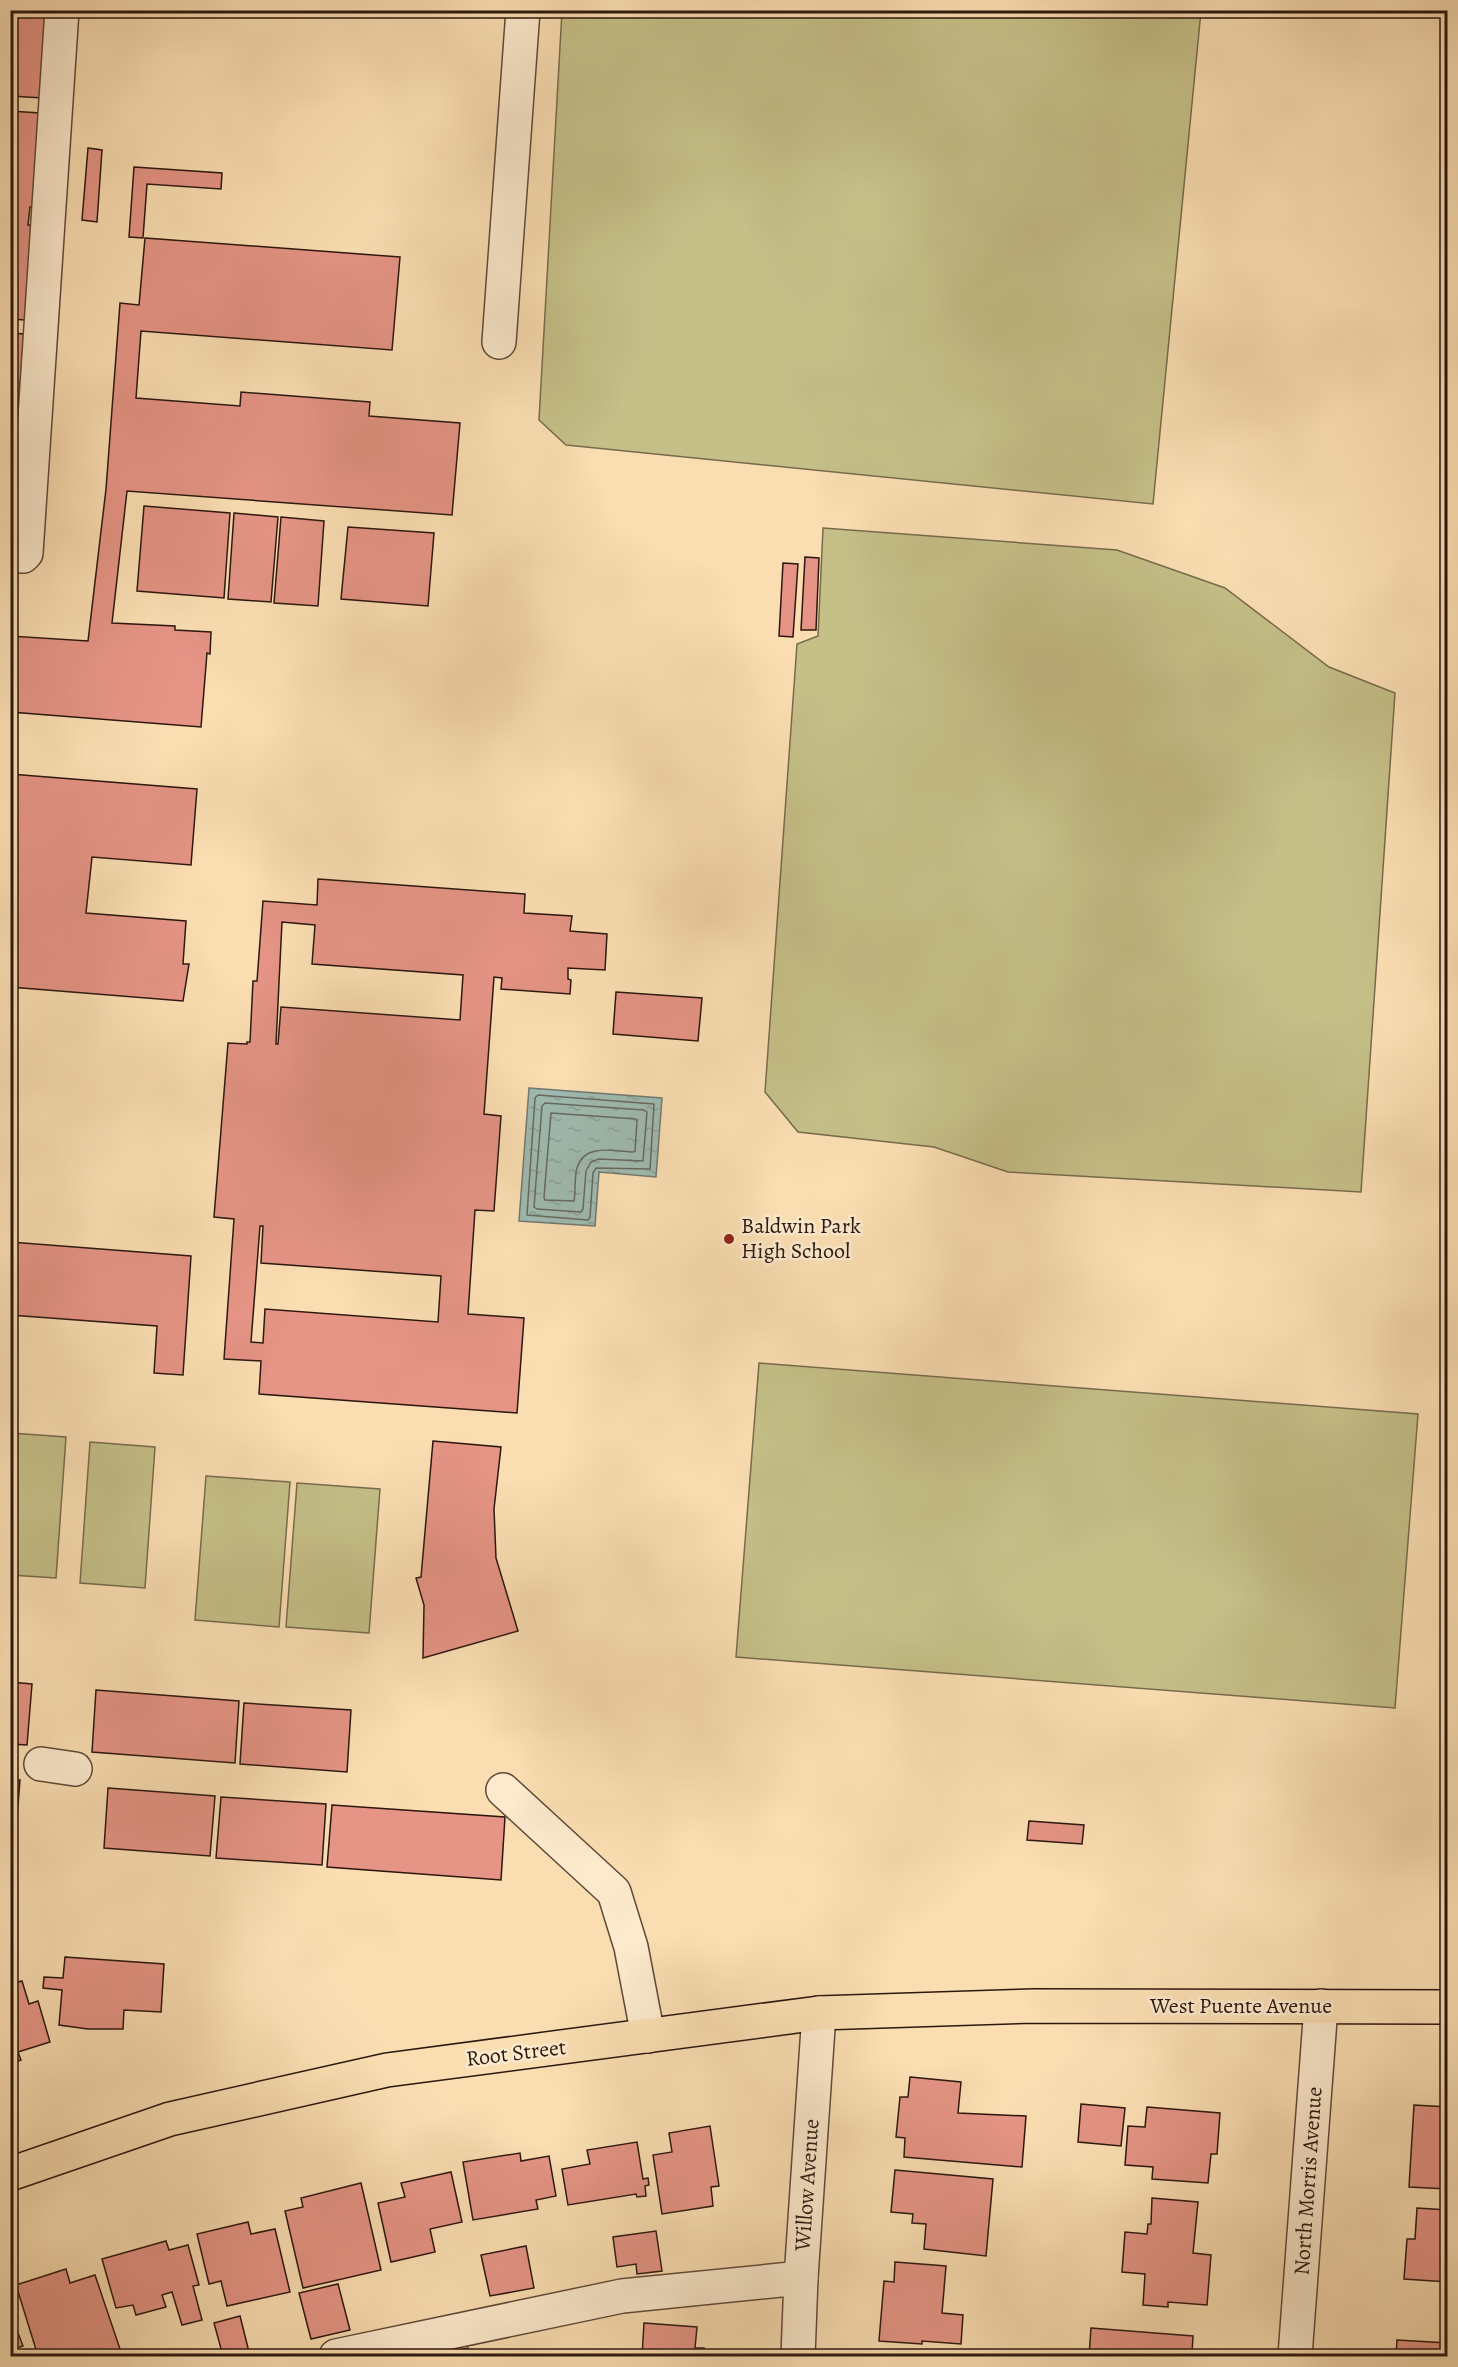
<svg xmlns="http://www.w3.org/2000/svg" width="1458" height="2367" viewBox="0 0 1458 2367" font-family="Alegreya,serif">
<defs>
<pattern id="water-ripples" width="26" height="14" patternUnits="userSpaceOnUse" patternTransform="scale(1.5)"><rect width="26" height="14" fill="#9fbbb1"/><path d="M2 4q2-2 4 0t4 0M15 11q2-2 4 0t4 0" fill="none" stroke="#89a097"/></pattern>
</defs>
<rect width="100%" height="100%" fill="#fadeb2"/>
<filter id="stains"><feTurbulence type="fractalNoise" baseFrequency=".00333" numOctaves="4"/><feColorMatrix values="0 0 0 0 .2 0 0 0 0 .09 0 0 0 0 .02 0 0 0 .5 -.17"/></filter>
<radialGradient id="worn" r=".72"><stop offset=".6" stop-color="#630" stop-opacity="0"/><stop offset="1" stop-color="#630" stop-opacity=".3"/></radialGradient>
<g fill="#c5bf88" stroke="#786b4c" stroke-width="1.5">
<path d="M 562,11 L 1201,11 L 1153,504 L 566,445 L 539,420 Z"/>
<path d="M 823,528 L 1117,550 L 1225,588 L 1329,667 L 1395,693 L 1361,1192 L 1008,1172 L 934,1147 L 798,1132 L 765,1092 L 797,644 L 818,636 Z"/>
<path d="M 759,1363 L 1418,1414 L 1395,1708 L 736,1657 Z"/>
<path d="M 11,1433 L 66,1437 L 56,1578 L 11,1575 Z"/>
<path d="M 90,1442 L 155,1447 L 145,1588 L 80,1583 Z"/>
<path d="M 206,1476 L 290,1482 L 279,1627 L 195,1620 Z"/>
<path d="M 297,1483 L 380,1489 L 369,1633 L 286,1627 Z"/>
</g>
<path fill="url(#water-ripples)" stroke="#717970" stroke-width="1.5" d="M 529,1088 L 662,1098 L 656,1177 L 599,1172 L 595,1226 L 519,1221 Z"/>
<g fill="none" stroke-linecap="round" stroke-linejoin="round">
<g stroke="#666960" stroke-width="1.5">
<path d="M 538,1095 L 654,1104 L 650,1169 L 596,1168 L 593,1173 L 590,1217 L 588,1220 L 527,1215 L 535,1098 Z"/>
<path d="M 545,1103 L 644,1110 L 647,1112 L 643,1161 L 599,1159 L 591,1162 L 586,1171 L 583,1209 L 581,1212 L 537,1209 L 534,1207 L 542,1106 Z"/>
<path d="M 551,1113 L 636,1119 L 637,1121 L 635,1151 L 633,1152 C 614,1151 584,1143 577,1168 C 574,1178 576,1191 574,1201 L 545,1200 L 544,1197 Z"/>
</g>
</g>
<g fill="#e59485" stroke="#2c170f" stroke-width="1.5" fill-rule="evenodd">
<path d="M 10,10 L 49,10 L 43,98 L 10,96 Z"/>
<path d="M 10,111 L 40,113 L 33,207 L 30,207 L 28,225 L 32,225 L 25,320 L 10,319 Z"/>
<path d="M 88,148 L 102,150 L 97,222 L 82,220 Z"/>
<path d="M 134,167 L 222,173 L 221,189 L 147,184 L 143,238 L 129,237 Z"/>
<path d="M 145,238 L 400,257 L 392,350 L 141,331 L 136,398 L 240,406 L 241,392 L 370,402 L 369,416 L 460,423 L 452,515 L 127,491 L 112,623 L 175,626 L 175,630 L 211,632 L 210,654 L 207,653 L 201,727 L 10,712 L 10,636 L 88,641 L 106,489 L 120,303 L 139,305 Z"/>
<path d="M 10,333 L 24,334 L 17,428 L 13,427 L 12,447 L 15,447 L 10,506 Z"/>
<path d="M 144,506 L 230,513 L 224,598 L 137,591 Z"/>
<path d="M 234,513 L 278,517 L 271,602 L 228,599 Z"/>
<path d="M 281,517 L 324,521 L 318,606 L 274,603 Z"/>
<path d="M 348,527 L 434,533 L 428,606 L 341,599 Z"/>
<path d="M 805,557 L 819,558 L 816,630 L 801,630 Z"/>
<path d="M 783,563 L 798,564 L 793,637 L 779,636 Z"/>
<path d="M 10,774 L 197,789 L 191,865 L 92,857 L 86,913 L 186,921 L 183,964 L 189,964 L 183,1001 L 10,987 Z"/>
<path d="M 318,879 L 525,894 L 524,913 L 572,916 L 570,931 L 607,934 L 605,970 L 568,968 L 568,979 L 571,980 L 570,994 L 501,989 L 502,978 L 494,977 L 484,1114 L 501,1116 L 494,1211 L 475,1210 L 468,1314 L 524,1318 L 517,1413 L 259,1394 L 261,1361 L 224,1359 L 234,1219 L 214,1217 L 228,1043 L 247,1044 L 247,1042 L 250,1042 L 253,981 L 257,981 L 263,901 L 317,905 ZM 282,922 L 315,925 L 312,964 L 463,975 L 460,1020 L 281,1007 L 278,1044 L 276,1044 ZM 260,1226 L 263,1226 L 261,1263 L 441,1276 L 438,1322 L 265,1309 L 263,1343 L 251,1342 Z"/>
<path d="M 616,992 L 702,998 L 698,1041 L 613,1034 Z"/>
<path d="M 10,1242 L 191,1256 L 183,1375 L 154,1373 L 157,1326 L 10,1315 Z"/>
<path d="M 433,1441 L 501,1447 L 494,1509 L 496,1558 L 518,1631 L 423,1658 L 424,1605 L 416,1578 L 421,1577 Z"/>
<path d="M 10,1682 L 32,1684 L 27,1745 L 10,1744 Z"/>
<path d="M 96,1690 L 239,1701 L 235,1763 L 92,1752 Z"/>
<path d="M 244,1703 L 351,1710 L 347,1772 L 240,1764 Z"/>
<path d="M 10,1780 L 20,1780 L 15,1842 L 10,1842 Z"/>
<path d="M 108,1788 L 215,1796 L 210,1856 L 104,1848 Z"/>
<path d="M 221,1797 L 326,1804 L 322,1865 L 216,1858 Z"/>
<path d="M 332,1805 L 505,1817 L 501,1880 L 327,1867 Z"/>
<path d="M 1029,1821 L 1084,1825 L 1082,1844 L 1027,1840 Z"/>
<path d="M 65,1957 L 164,1964 L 161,2012 L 124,2010 L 123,2029 L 88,2029 L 59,2025 L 62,1990 L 43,1988 L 44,1977 L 63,1978 Z"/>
<path d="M 22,1981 L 29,2004 L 38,2001 L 50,2042 L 18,2052 L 21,2060 L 10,2064 L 10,1984 Z"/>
<path d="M 910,2077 L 961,2082 L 958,2113 L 1026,2116 L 1022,2167 L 904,2157 L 905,2138 L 896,2137 L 900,2097 L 908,2097 Z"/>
<path d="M 1081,2104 L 1125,2108 L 1121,2146 L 1078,2142 Z"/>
<path d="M 1414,2105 L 1448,2107 L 1448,2189 L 1409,2187 Z"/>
<path d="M 1147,2107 L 1220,2113 L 1217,2154 L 1211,2154 L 1208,2183 L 1152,2179 L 1153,2167 L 1125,2165 L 1128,2126 L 1145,2127 Z"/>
<path d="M 710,2126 L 719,2186 L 711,2187 L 713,2206 L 662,2214 L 653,2155 L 672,2152 L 669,2133 Z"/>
<path d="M 637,2142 L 643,2179 L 648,2178 L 649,2185 L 645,2186 L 646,2196 L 637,2197 L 636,2194 L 568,2205 L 562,2169 L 590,2164 L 587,2150 Z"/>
<path d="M 520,2153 L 521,2161 L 549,2156 L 556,2196 L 536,2200 L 538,2209 L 473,2220 L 463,2162 Z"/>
<path d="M 895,2170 L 993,2179 L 986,2256 L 924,2249 L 926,2224 L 912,2223 L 913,2214 L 891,2212 Z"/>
<path d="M 451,2172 L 462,2222 L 430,2229 L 435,2252 L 391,2262 L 378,2203 L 405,2197 L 401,2183 Z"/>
<path d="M 361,2183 L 381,2270 L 303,2288 L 285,2211 L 303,2207 L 301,2198 Z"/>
<path d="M 1152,2198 L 1198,2202 L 1193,2253 L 1211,2255 L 1207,2305 L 1168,2302 L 1168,2307 L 1143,2305 L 1145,2274 L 1122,2272 L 1125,2232 L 1147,2234 L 1148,2224 L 1151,2224 Z"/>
<path d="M 1417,2208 L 1448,2210 L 1448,2282 L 1404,2279 L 1407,2239 L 1415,2239 Z"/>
<path d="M 248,2222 L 251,2234 L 275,2229 L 290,2292 L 227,2306 L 221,2281 L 209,2284 L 197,2234 Z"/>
<path d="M 656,2231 L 662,2271 L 637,2274 L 636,2264 L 617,2267 L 613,2237 Z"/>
<path d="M 166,2241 L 169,2250 L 188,2245 L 199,2285 L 193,2286 L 202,2320 L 182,2325 L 172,2292 L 162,2295 L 166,2307 L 136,2315 L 133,2305 L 116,2308 L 102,2259 Z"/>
<path d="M 526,2246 L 534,2288 L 490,2296 L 481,2255 Z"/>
<path d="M 895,2262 L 946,2266 L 942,2313 L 963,2315 L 961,2344 L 922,2341 L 922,2344 L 879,2341 L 884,2281 L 894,2282 Z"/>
<path d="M 66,2269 L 70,2283 L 95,2275 L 121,2352 L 106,2356 L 38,2356 L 16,2285 Z"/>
<path d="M 338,2284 L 350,2330 L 311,2339 L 299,2293 Z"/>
<path d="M 10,2312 L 23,2346 L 10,2350 Z"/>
<path d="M 240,2316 L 249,2352 L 223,2356 L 214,2323 Z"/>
<path d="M 644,2323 L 697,2327 L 695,2348 L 704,2348 L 703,2356 L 642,2356 Z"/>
<path d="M 1091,2328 L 1193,2336 L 1192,2353 L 1204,2354 L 1204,2356 L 1089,2356 Z"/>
<path d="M 1397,2340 L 1448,2343 L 1448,2356 L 1396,2356 Z"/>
<path d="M 468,2348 L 470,2356 L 425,2356 Z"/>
</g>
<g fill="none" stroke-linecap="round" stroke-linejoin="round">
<defs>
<g id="minor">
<path d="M 499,342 L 523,10"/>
<path d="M 10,555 L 23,556 L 26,553 L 62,10"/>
<path d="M 41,1764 L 75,1769"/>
<path d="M 503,1790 L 614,1892 L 631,1947 L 648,2036"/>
<path d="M 336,2356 L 622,2296 L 801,2278"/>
<path d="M 798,2356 L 801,2278 L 819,2013"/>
<path d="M 1295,2356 L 1321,2006"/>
</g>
<path id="major" d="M 10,2174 L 170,2119 L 387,2070 L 819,2013 L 1034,2006 L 1448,2007"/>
</defs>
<use href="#minor" stroke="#604938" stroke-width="36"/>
<use href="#major" stroke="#2c170f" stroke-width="36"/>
<use href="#minor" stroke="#fceacd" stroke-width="33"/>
<use href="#major" stroke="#fadeb2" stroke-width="33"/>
</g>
<circle fill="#8f2418" stroke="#fceacd" stroke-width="2" cx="729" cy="1239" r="6"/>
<g text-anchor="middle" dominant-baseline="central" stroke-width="5" stroke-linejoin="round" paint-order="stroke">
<g font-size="22" fill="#2c170f" stroke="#fceacd" text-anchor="start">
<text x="741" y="1226">Baldwin Park<tspan x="741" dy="25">High School</tspan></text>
</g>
<g font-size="22" fill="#2c170f" stroke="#fceacd">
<text x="1241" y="2006">West Puente Avenue</text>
<text transform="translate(516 2053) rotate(-7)">Root Street</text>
<text transform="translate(1308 2181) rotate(-86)">North Morris Avenue</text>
<text transform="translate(807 2185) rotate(-86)">Willow Avenue</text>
</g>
</g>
<rect width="1458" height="2367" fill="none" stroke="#fadeb2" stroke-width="36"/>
<rect x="12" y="12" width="1434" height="2343" fill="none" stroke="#2c170f" stroke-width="3"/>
<rect x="18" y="18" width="1422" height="2331" fill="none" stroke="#2c170f" stroke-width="1.5"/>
<rect width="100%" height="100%" filter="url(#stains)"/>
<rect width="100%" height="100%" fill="url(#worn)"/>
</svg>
